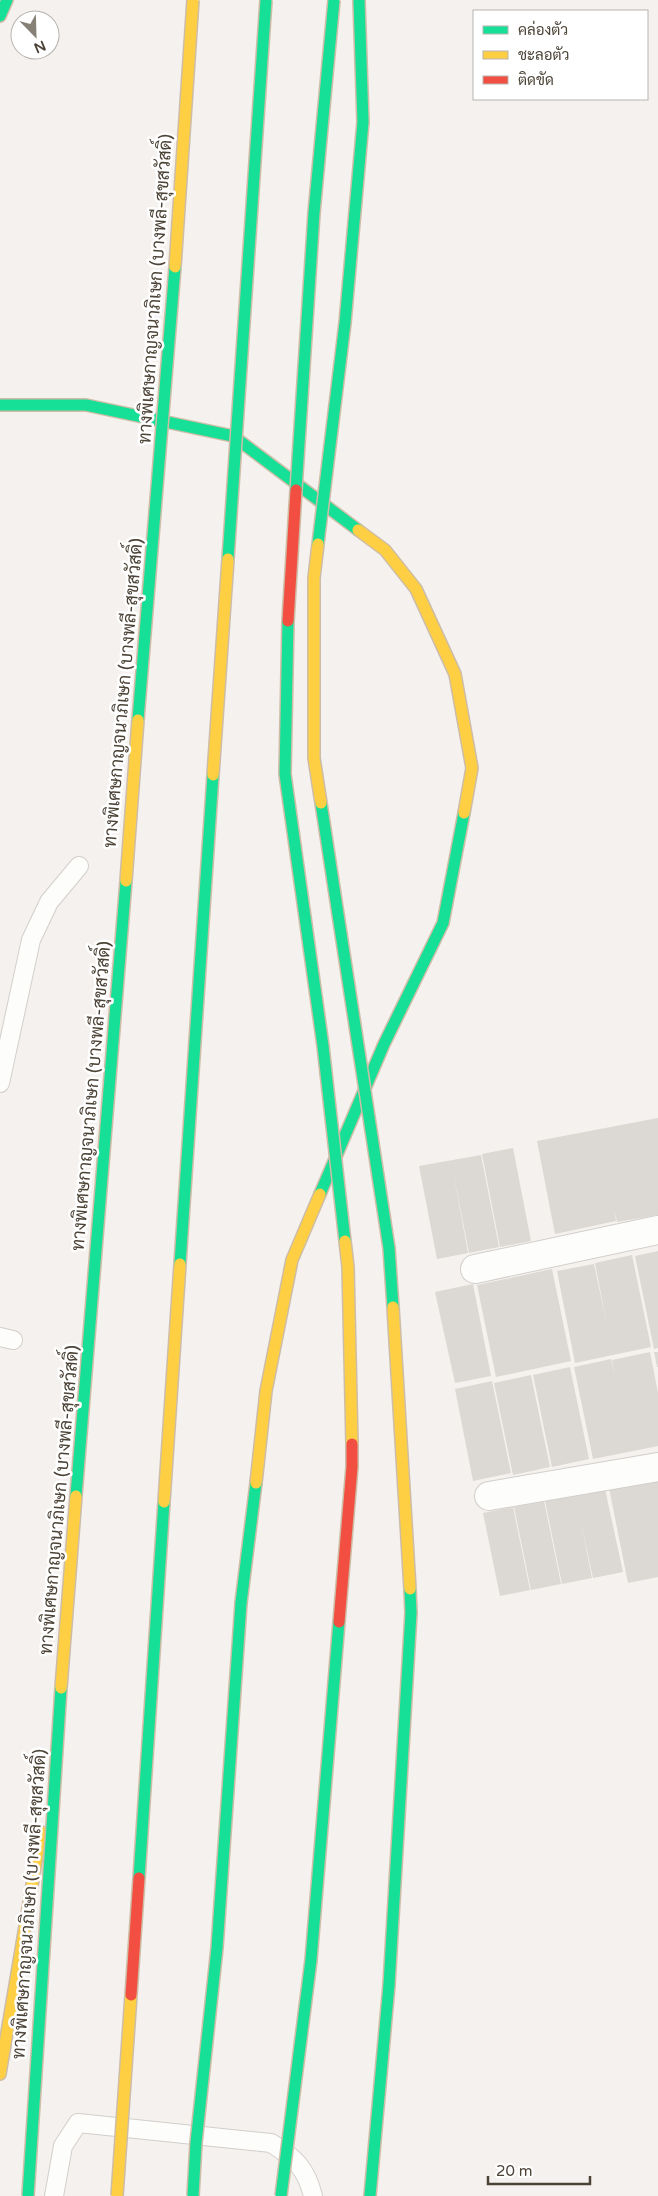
<svg xmlns="http://www.w3.org/2000/svg" width="658" height="2196" viewBox="0 0 658 2196" font-family="'Varela Round',Sarabun,sans-serif">
<rect width="100%" height="100%" fill="#f4f1ee"/>
<g fill="#dcd9d4">
<path d="M 658,1118 L 658,1215 L 617,1222 L 615,1212 L 616,1221 L 555,1234 L 537,1141 Z"/>
<path d="M 513,1148 L 531,1241 L 500,1247 L 482,1154 Z"/>
<path d="M 481,1155 L 499,1247 L 469,1253 L 453,1171 L 468,1253 L 437,1259 L 419,1166 Z"/>
<path d="M 658,1251 L 658,1348 L 654,1349 L 635,1256 Z"/>
<path d="M 632,1255 L 651,1347 L 575,1363 L 557,1271 L 594,1264 L 607,1325 L 595,1263 Z"/>
<path d="M 552,1269 L 571,1361 L 496,1377 L 477,1285 Z"/>
<path d="M 473,1284 L 491,1376 L 455,1383 L 435,1292 Z"/>
<path d="M 650,1352 L 658,1393 L 658,1446 L 593,1459 L 574,1367 L 611,1359 L 614,1373 L 612,1360 Z"/>
<path d="M 654,1352 L 658,1352 L 658,1367 L 657,1367 Z"/>
<path d="M 570,1367 L 589,1459 L 552,1467 L 533,1375 Z"/>
<path d="M 531,1375 L 550,1467 L 513,1475 L 494,1383 Z"/>
<path d="M 492,1381 L 511,1473 L 473,1481 L 455,1389 Z"/>
<path d="M 658,1479 L 658,1577 L 628,1583 L 609,1488 Z"/>
<path d="M 605,1489 L 623,1572 L 593,1578 L 581,1522 L 592,1578 L 562,1584 L 545,1501 Z"/>
<path d="M 544,1501 L 561,1584 L 531,1590 L 514,1507 Z"/>
<path d="M 513,1507 L 530,1590 L 500,1596 L 483,1513 Z"/>
</g>
<g fill="none" stroke-linecap="round" stroke-linejoin="round">
<defs>
<g id="lane">
<path d="M 0,1083 L 31,940 L 49,902 L 79,866"/>
<path d="M 0,1337 L 13,1340"/>
<path d="M 54,2196 L 63,2146 L 78,2123 L 271,2143 C 295,2158 306,2168 313,2196"/>
</g>
<g id="street">
<path d="M 475,1269 L 658,1230"/>
<path d="M 489,1496 L 658,1467"/>
</g>
<g id="fast">
<path d="M 0,16 L 7,0"/>
<path d="M 0,405 L 86,405 L 233,436 L 358,530"/>
<path d="M 320,1194 L 384,1044 L 443,923 L 464,813"/>
<path d="M 241,1603 L 256,1483"/>
<path d="M 370,2196 L 389,1985"/>
</g>
<g id="slow">
<path d="M 358,530 L 385,550 L 416,589 L 455,674 L 472,768 L 464,813"/>
<path d="M 256,1483 L 266,1391 L 292,1260 L 320,1194"/>
<path d="M 0,2074 L 41,1832"/>
</g>
</defs>
<use href="#lane" stroke="#d2cfcb" stroke-width="20"/>
<use href="#street" stroke="#d2cfcb" stroke-width="30"/>
<use href="#fast" stroke="#cebda6" stroke-width="14"/>
<use href="#slow" stroke="#cebda6" stroke-width="14"/>
<use href="#lane" stroke="#fdfdfc" stroke-width="18"/>
<use href="#street" stroke="#fdfdfc" stroke-width="28"/>
<use href="#fast" stroke="#16e098" stroke-width="11"/>
<use href="#slow" stroke="#ffcf43" stroke-width="11"/>
<defs>
<g id="fast-bridge">
<path d="M 296,490 L 314,213 L 334,0"/>
<path d="M 318,544 L 345,323 L 363,122 L 359,0"/>
<path d="M 228,559 L 266,0"/>
<path d="M 288,621 L 285,774 L 323,1046 L 345,1241"/>
<path d="M 138,720 L 175,267"/>
<path d="M 321,803 L 389,1248 L 393,1307"/>
<path d="M 180,1264 L 213,775"/>
<path d="M 76,1496 L 126,881"/>
<path d="M 139,1878 L 164,1502"/>
<path d="M 389,1985 L 411,1613 L 410,1589"/>
<path d="M 28,2196 L 61,1688"/>
<path d="M 193,2196 L 196,2143 L 217,1948 L 241,1603"/>
<path d="M 281,2196 L 311,1960 L 339,1622"/>
</g>
<g id="slow-bridge">
<path d="M 175,267 L 193,0"/>
<path d="M 318,544 L 314,578 L 314,758 L 321,803"/>
<path d="M 213,775 L 228,559"/>
<path d="M 126,881 L 138,720"/>
<path d="M 345,1241 L 348,1267 L 352,1444"/>
<path d="M 393,1307 L 410,1589"/>
<path d="M 164,1502 L 180,1264"/>
<path d="M 61,1688 L 76,1496"/>
<path d="M 117,2196 L 131,1995"/>
</g>
<g id="jam-bridge">
<path d="M 288,621 L 296,490"/>
<path d="M 339,1622 L 352,1467 L 352,1444"/>
<path d="M 131,1995 L 139,1878"/>
</g>
</defs>
<use href="#fast-bridge" stroke="#cebda6" stroke-width="14" stroke-linecap="butt"/>
<use href="#slow-bridge" stroke="#cebda6" stroke-width="14" stroke-linecap="butt"/>
<use href="#jam-bridge" stroke="#cebda6" stroke-width="14" stroke-linecap="butt"/>
<use href="#fast-bridge" stroke="#16e098" stroke-width="11"/>
<use href="#slow-bridge" stroke="#ffcf43" stroke-width="11"/>
<use href="#jam-bridge" stroke="#f24e42" stroke-width="11"/>
</g>
<g text-anchor="middle" dominant-baseline="central" stroke-width="5" stroke-linejoin="round" paint-order="stroke">
<g font-size="18" fill="#4c4337" stroke="#fff">
<text transform="translate(155 289) rotate(-86)">ทางพิเศษกาญจนาภิเษก (บางพลี-สุขสวัสดิ์)</text>
<text transform="translate(123 693) rotate(-85)">ทางพิเศษกาญจนาภิเษก (บางพลี-สุขสวัสดิ์)</text>
<text transform="translate(91 1096) rotate(-85)">ทางพิเศษกาญจนาภิเษก (บางพลี-สุขสวัสดิ์)</text>
<text transform="translate(59 1500) rotate(-85)">ทางพิเศษกาญจนาภิเษก (บางพลี-สุขสวัสดิ์)</text>
<text transform="translate(29 1904) rotate(-86)">ทางพิเศษกาญจนาภิเษก (บางพลี-สุขสวัสดิ์)</text>
</g>
</g>
<rect x="473" y="10" width="175" height="90" fill="#ffffff" stroke="#b7b4af"/>
<rect x="483" y="26" width="25" height="8" fill="#16e098" stroke="#b7b4af"/>
<text x="518" y="35" font-size="15" fill="#4c4337">คล่องตัว</text>
<rect x="483" y="51" width="25" height="8" fill="#ffcf43" stroke="#b7b4af"/>
<text x="518" y="60" font-size="15" fill="#4c4337">ชะลอตัว</text>
<rect x="483" y="76" width="25" height="8" fill="#f24e42" stroke="#b7b4af"/>
<text x="518" y="85" font-size="15" fill="#4c4337">ติดขัด</text>
<g transform="translate(35 35) rotate(157)"><circle r="24" fill="#ffffff" stroke="#b7b4af"/>
<path d="M0-4L9 19L0 12L-9 19Z" fill="#878077"/>
<text y="-8" font-size="14" font-weight="bold" text-anchor="middle" fill="#4c4337">N</text>
</g>
<path d="M488 2176v8h102v-8" fill="none" stroke="#4c4337" stroke-width="2.5"/>
<text x="496" y="2176" font-size="15" fill="#4c4337" stroke="#ffffff" stroke-width="4" paint-order="stroke">20 m</text>
</svg>
